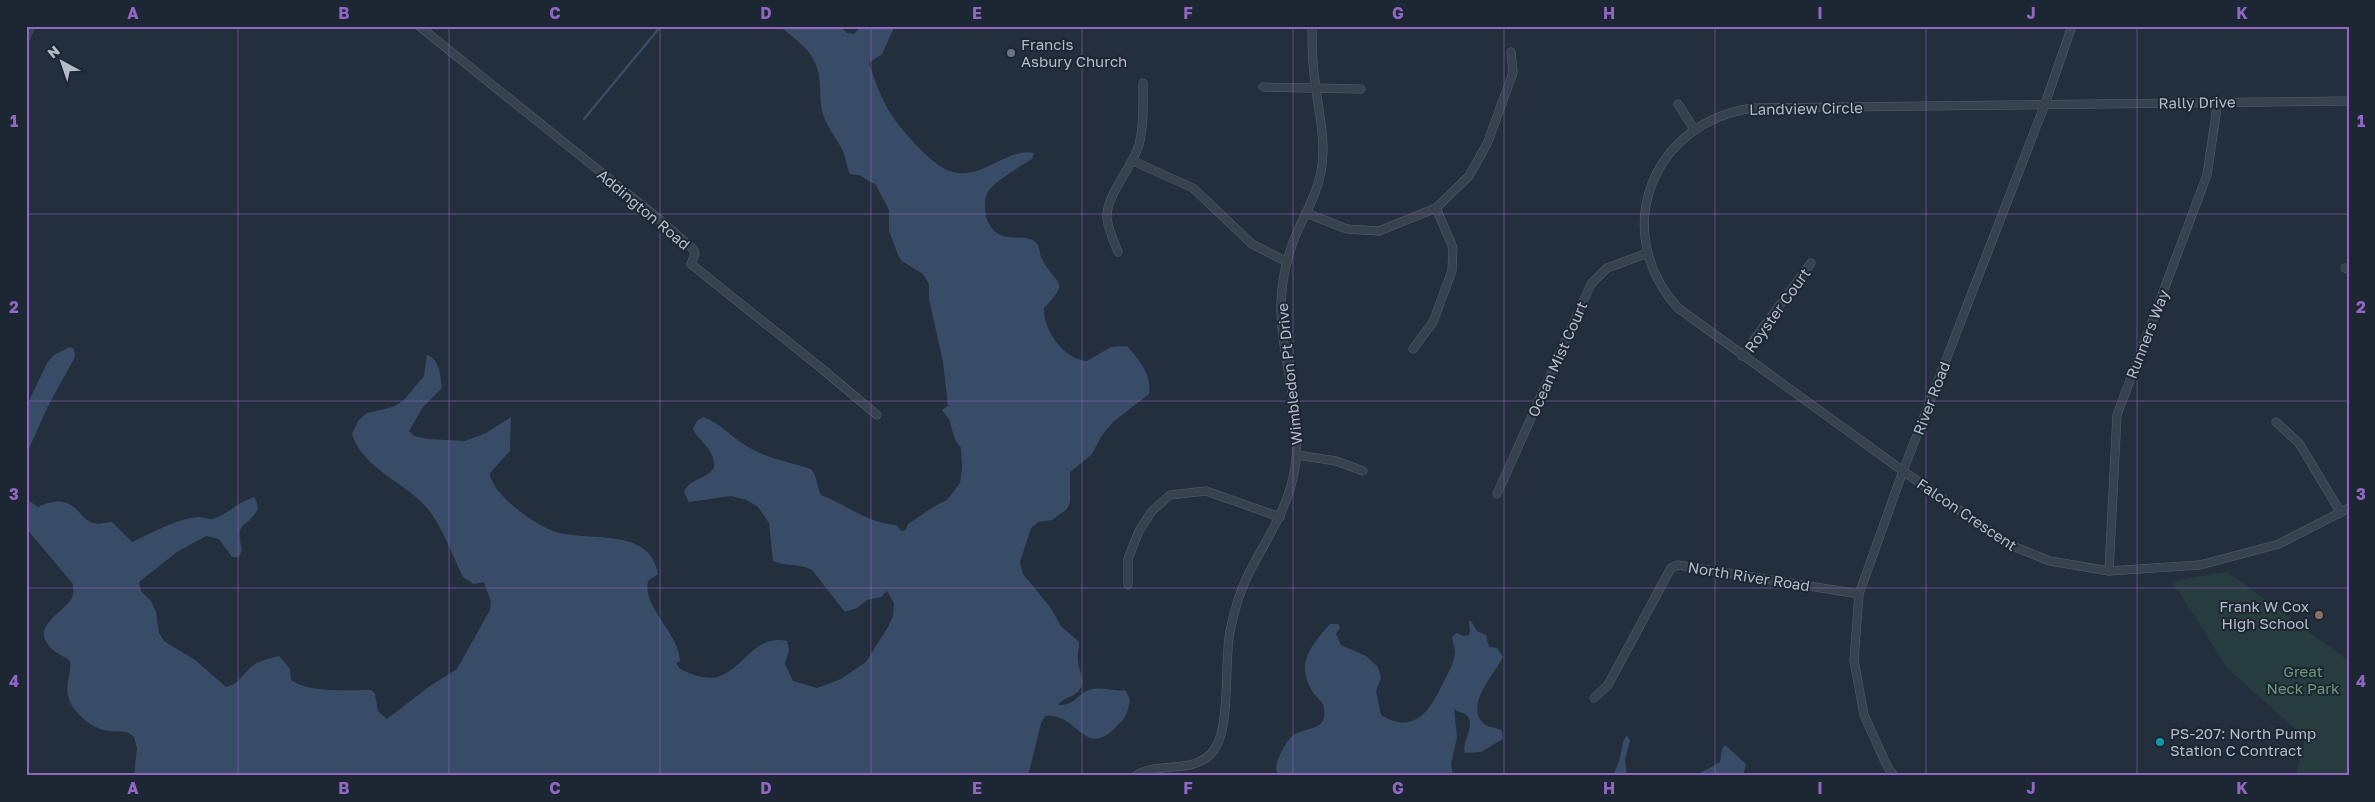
<svg xmlns="http://www.w3.org/2000/svg" width="2375" height="802" viewBox="0 0 2375 802" font-family="'Golos Text',sans-serif">
<rect width="100%" height="100%" fill="#242f3e"/>
<path fill="#263c3f" d="M 2227,572 L 2349,661 L 2349,776 L 2296,776 L 2305,738 L 2227,668 L 2172,581 Z"/>
<g fill="#394c67">
<path d="M 780,26 L 839,26 L 847,33 L 854,34 L 862,26 L 876,29 L 880,26 L 895,26 L 882,54 L 869,63 C 883,106 891,119 922,151 C 937,165 950,177 973,172 C 992,168 1015,148 1034,153 L 1032,159 C 1021,166 991,183 987,194 C 984,201 985,211 986,217 C 988,224 993,231 1000,235 C 1011,240 1024,235 1034,241 C 1042,247 1038,254 1043,261 C 1058,287 1070,280 1044,308 C 1043,330 1064,360 1087,361 L 1111,347 L 1127,346 C 1139,360 1152,374 1149,394 L 1113,422 L 1102,435 L 1092,454 L 1070,472 L 1070,502 L 1067,509 L 1052,520 L 1038,522 L 1031,528 L 1020,562 L 1023,574 L 1050,607 L 1061,626 L 1079,642 C 1079,649 1077,656 1078,662 C 1079,672 1086,680 1080,689 C 1074,698 1063,697 1058,705 C 1075,706 1077,694 1089,690 C 1101,686 1113,692 1125,690 L 1130,699 C 1127,717 1126,717 1114,729 C 1084,758 1077,712 1045,716 L 1041,723 L 1028,776 L 134,776 L 137,748 L 134,737 C 126,729 120,732 109,731 C 94,730 73,713 69,699 C 64,684 72,674 70,661 C 64,656 55,653 50,647 C 29,624 69,611 73,595 C 74,592 73,587 73,584 L 26,528 L 26,499 L 38,507 C 51,501 63,498 75,508 C 81,513 84,520 93,523 C 99,525 106,522 112,522 L 132,542 C 152,533 175,519 198,517 C 204,517 210,521 216,518 C 230,512 239,502 254,497 L 256,500 L 258,509 C 245,531 235,519 242,550 L 239,557 L 232,557 L 219,539 L 206,536 L 177,552 L 139,582 L 141,591 L 151,601 L 156,612 L 159,633 L 164,641 L 195,660 L 226,687 C 238,684 240,678 248,670 C 257,661 267,659 279,656 L 290,669 L 291,680 C 309,693 349,690 371,690 L 375,694 L 378,711 L 387,719 L 430,686 L 457,669 L 490,610 L 491,602 L 484,582 L 474,584 L 463,577 C 452,555 443,527 427,508 C 405,482 363,469 352,434 L 358,421 L 367,413 L 393,407 L 403,401 L 424,376 L 427,355 C 440,359 440,376 442,388 L 423,407 L 409,431 L 414,436 L 427,439 L 465,441 L 486,433 L 511,417 L 510,451 L 490,473 C 490,493 535,525 553,531 C 586,543 650,525 658,574 L 648,581 C 642,608 679,632 680,661 L 676,663 L 680,669 C 690,674 705,680 717,677 C 745,669 753,634 787,641 L 789,650 L 785,664 L 793,681 L 817,688 L 841,679 L 866,662 L 888,627 L 893,616 L 894,603 L 887,591 L 881,597 L 867,600 L 857,608 L 845,612 L 812,570 C 800,563 786,567 773,561 L 769,523 L 758,507 L 747,500 L 731,496 L 689,502 L 684,492 C 691,477 706,480 714,468 C 716,450 700,443 693,429 L 697,421 L 703,417 C 720,423 730,436 745,445 C 764,458 790,462 811,469 C 818,477 816,486 821,495 C 847,505 867,523 896,525 L 901,531 L 906,530 L 908,524 L 935,506 L 947,500 L 960,483 L 962,468 L 961,448 L 955,440 L 949,419 L 942,410 L 948,406 L 943,362 L 929,299 L 929,284 L 923,274 L 902,261 L 898,255 L 889,231 L 889,210 L 876,185 L 859,175 L 850,174 C 846,166 846,157 842,149 C 835,136 826,126 822,111 C 819,96 822,80 816,65 C 810,48 793,38 780,26 Z"/>
<path d="M 70,347 L 74,349 L 75,357 L 48,406 L 26,455 L 26,407 L 47,363 L 54,355 Z"/>
<path d="M 1469,621 L 1471,621 L 1477,631 L 1486,635 L 1489,647 L 1497,648 L 1503,657 C 1494,675 1464,705 1484,724 C 1489,728 1497,727 1502,731 L 1503,739 L 1481,752 L 1465,753 C 1461,742 1478,723 1465,714 C 1461,712 1458,712 1454,709 L 1457,737 L 1451,764 L 1453,776 L 1279,776 C 1278,773 1276,771 1276,768 C 1276,760 1288,737 1295,734 C 1309,726 1330,731 1323,704 C 1320,699 1314,695 1311,689 C 1296,662 1312,645 1330,624 L 1338,624 L 1340,628 L 1336,634 L 1341,645 L 1366,656 L 1378,667 L 1381,678 L 1376,691 L 1381,715 C 1415,736 1431,709 1444,681 C 1449,672 1454,663 1455,652 C 1455,648 1453,643 1452,637 L 1457,633 L 1463,636 L 1469,635 L 1470,631 Z"/>
<path d="M 1627,735 L 1630,741 L 1625,759 L 1627,776 L 1613,776 L 1620,758 L 1623,742 Z"/>
<path d="M 1725,745 L 1746,764 L 1743,776 L 1695,776 L 1720,762 L 1722,749 Z"/>
</g>
<g fill="none" stroke-linecap="round" stroke-linejoin="round">
<path stroke="#394c67" stroke-width="2.5" d="M 584,119 L 661,26"/>
<defs>
<g id="street">
<path d="M 419,26 L 664,223 L 694,250 L 695,254 L 691,264 L 821,368 L 877,415"/>
<path d="M 26,37 L 31,26"/>
<path d="M 1263,87 L 1361,89"/>
<path d="M 2349,101 L 1753,108 C 1652,122 1609,231 1678,308 L 1903,471 L 2010,545 L 2050,561 L 2109,571 L 2200,565 L 2279,544 L 2349,508"/>
<path d="M 1678,104 L 1694,129"/>
<path d="M 1133,161 L 1193,188 L 1252,244 L 1287,262"/>
<path d="M 1306,213 L 1347,229 L 1379,231 L 1436,208 L 1469,176 L 1487,144 L 1513,73 L 1511,52"/>
<path d="M 1118,252 C 1114,242 1109,231 1107,219 C 1105,196 1132,168 1139,145 C 1144,125 1143,104 1143,83"/>
<path d="M 2345,268 L 2349,270"/>
<path d="M 1413,349 L 1433,322 L 1452,271 L 1453,248 L 1436,208"/>
<path d="M 1742,356 L 1811,263"/>
<path d="M 2276,422 L 2299,443 L 2341,513"/>
<path d="M 1297,455 L 1336,461 L 1363,471"/>
<path d="M 1497,494 L 1591,284 L 1607,268 L 1648,253"/>
<path d="M 2109,571 L 2117,415 L 2207,175 L 2218,101"/>
<path d="M 1128,585 L 1128,559 L 1139,531 L 1152,511 L 1170,495 L 1206,491 L 1280,517"/>
<path d="M 1594,698 L 1608,685 L 1671,568 L 1678,565 L 1859,594"/>
<path d="M 1137,775 C 1162,761 1196,775 1214,750 C 1231,727 1224,661 1230,631 C 1234,612 1239,593 1248,575 C 1265,541 1287,511 1294,473 C 1305,415 1280,360 1281,303 C 1282,278 1288,252 1298,230 C 1307,210 1317,193 1321,172 C 1327,141 1318,111 1315,81 C 1312,62 1312,44 1312,26"/>
<path d="M 1894,776 L 1887,766 L 1864,715 L 1854,660 L 1859,594 L 1903,471 L 2045,104 L 2072,26"/>
</g>
</defs>
<use href="#street" stroke="#565f6c" stroke-width="9"/>
<use href="#street" stroke="#38414e" stroke-width="8"/>
</g>
<path fill="none" stroke="#9266c3" stroke-width="1" stroke-opacity="0.55" d="M 238,26 L 238,776M 449,26 L 449,776M 660,26 L 660,776M 871,26 L 871,776M 1082,26 L 1082,776M 1293,26 L 1293,776M 1504,26 L 1504,776M 1715,26 L 1715,776M 1926,26 L 1926,776M 2137,26 L 2137,776M 26,214 L 2349,214M 26,401 L 2349,401M 26,588 L 2349,588"/>
<circle fill="#6b7280" stroke="#1d2633" stroke-width="2" cx="1011" cy="53" r="5"/>
<circle fill="#8d6e63" stroke="#1d2633" stroke-width="2" cx="2319" cy="615" r="5"/>
<circle fill="#0f9aa8" stroke="#1d2633" stroke-width="2" cx="2160" cy="742" r="5"/>
<g text-anchor="middle" dominant-baseline="central" stroke-width="4" stroke-linejoin="round" paint-order="stroke">
<g font-size="15" fill="#b4bcc9" stroke="#1d2633" text-anchor="start">
<text x="1021" y="44">Francis<tspan x="1021" dy="17">Asbury Church</tspan></text>
<text x="2309" y="606" text-anchor="end">Frank W Cox<tspan x="2309" dy="17">High School</tspan></text>
<text x="2170" y="733">PS-207: North Pump<tspan x="2170" dy="17">Station C Contract</tspan></text>
</g>
<g font-size="15" fill="#b4bcc9" stroke="#1d2633">
<text transform="translate(2197 102) rotate(-1)">Rally Drive</text>
<text transform="translate(1806 108) rotate(-1)">Landview Circle</text>
<text transform="translate(644 209) rotate(40)">Addington Road</text>
<text transform="translate(1777 310) rotate(-54)">Royster Court</text>
<text transform="translate(2147 334) rotate(-69)">Runners Way</text>
<text transform="translate(1557 359) rotate(-66)">Ocean Mist Court</text>
<text transform="translate(1289 374) rotate(-96)">Wimbledon Pt Drive</text>
<text transform="translate(1931 398) rotate(-69)">River Road</text>
<text transform="translate(1967 514) rotate(34)">Falcon Crescent</text>
<text transform="translate(1749 576) rotate(9)">North River Road</text>
</g>
<g font-size="15" fill="#6b9a76" stroke="#1d2633">
<text x="2303" y="671">Great<tspan x="2303" dy="17">Neck Park</tspan></text>
</g>
</g>
<rect width="2375" height="802" fill="none" stroke="#1d2633" stroke-width="55"/>
<g transform="translate(62 62) rotate(320)" stroke="#1d2633" stroke-width="4" paint-order="stroke">
<path d="M0-4L9 19L0 12L-9 19Z" fill="#b4bcc9"/>
<text y="-8" font-size="14" font-weight="bold" text-anchor="middle" fill="#b4bcc9">N</text>
</g>
<rect x="28" y="28" width="2320" height="746" fill="none" stroke="#9266c3" stroke-width="2"/>
<g font-size="16" text-anchor="middle" font-weight="bold" fill="#9266c3">
<text x="133" y="19">A</text>
<text x="344" y="19">B</text>
<text x="555" y="19">C</text>
<text x="766" y="19">D</text>
<text x="977" y="19">E</text>
<text x="1188" y="19">F</text>
<text x="1398" y="19">G</text>
<text x="1609" y="19">H</text>
<text x="1820" y="19">I</text>
<text x="2031" y="19">J</text>
<text x="2242" y="19">K</text>
<text x="14" y="127">1</text>
<text x="2361" y="127">1</text>
<text x="14" y="313">2</text>
<text x="2361" y="313">2</text>
<text x="14" y="500">3</text>
<text x="2361" y="500">3</text>
<text x="14" y="687">4</text>
<text x="2361" y="687">4</text>
<text x="133" y="794">A</text>
<text x="344" y="794">B</text>
<text x="555" y="794">C</text>
<text x="766" y="794">D</text>
<text x="977" y="794">E</text>
<text x="1188" y="794">F</text>
<text x="1398" y="794">G</text>
<text x="1609" y="794">H</text>
<text x="1820" y="794">I</text>
<text x="2031" y="794">J</text>
<text x="2242" y="794">K</text>
</g>
</svg>
